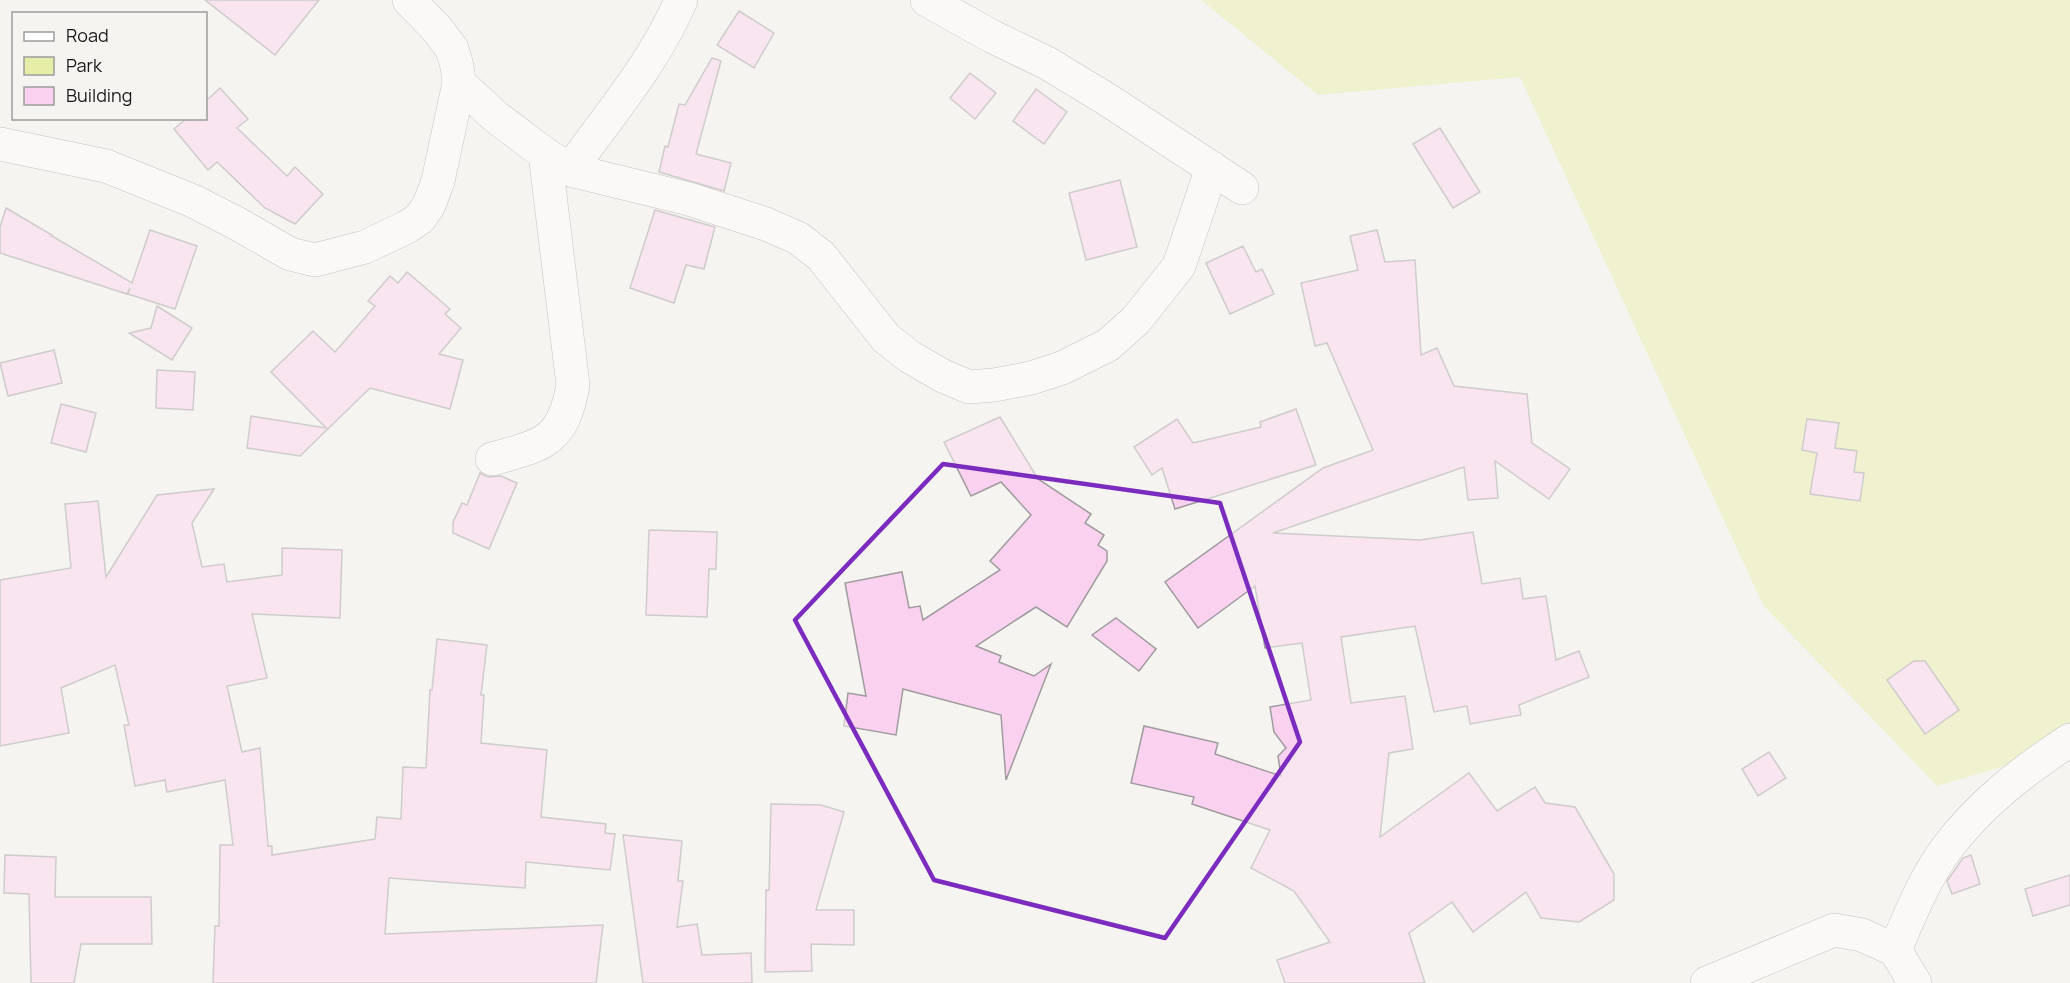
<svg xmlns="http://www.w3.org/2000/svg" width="2070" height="983" viewBox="0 0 2070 983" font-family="Manrope,sans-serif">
<rect width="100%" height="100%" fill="#f5f4f0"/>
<path fill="#e6eda7" d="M 1201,0 L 2070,0 L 2070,747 L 1937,786 L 1763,605 L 1520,77 L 1318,95 Z"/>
<g fill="#fad2f0" stroke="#9f9b9e" stroke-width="1.5">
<path d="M 205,0 L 319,0 L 275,55 Z"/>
<path d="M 739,11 L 774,33 L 754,68 L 717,45 Z"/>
<path d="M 712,58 L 721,61 L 696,154 L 731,163 L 724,191 L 659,172 L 665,146 L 668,147 L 679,104 L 685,105 Z"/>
<path d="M 970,73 L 996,93 L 975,119 L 950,98 Z"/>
<path d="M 220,88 L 248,119 L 237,128 L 287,176 L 295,167 L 323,194 L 295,224 L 265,208 L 217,162 L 208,170 L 174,129 L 187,118 L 206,118 L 206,101 Z"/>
<path d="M 1036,89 L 1067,112 L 1044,144 L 1013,121 Z"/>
<path d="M 1440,128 L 1480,192 L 1453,208 L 1413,144 Z"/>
<path d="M 1120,180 L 1137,247 L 1086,260 L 1069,193 Z"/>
<path d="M 6,208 L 52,235 L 51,237 L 52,236 L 132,283 L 150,230 L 197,246 L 175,309 L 128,294 L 130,288 L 127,294 L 0,253 L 0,227 Z"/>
<path d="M 655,210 L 715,227 L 704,269 L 686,265 L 674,303 L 630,288 Z"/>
<path d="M 1377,230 L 1385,262 L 1415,260 L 1421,355 L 1437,348 L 1454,386 L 1527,394 L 1532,443 L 1570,469 L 1549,499 L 1495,461 L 1498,498 L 1468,500 L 1464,467 L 1273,533 L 1420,540 L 1473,532 L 1482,584 L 1520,578 L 1523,599 L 1546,596 L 1556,660 L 1579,651 L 1589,677 L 1519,705 L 1521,715 L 1470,724 L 1467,706 L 1434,712 L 1415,626 L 1341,637 L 1351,703 L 1405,696 L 1413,749 L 1389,753 L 1380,837 L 1469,773 L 1497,811 L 1535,787 L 1545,803 L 1575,807 L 1614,874 L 1614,900 L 1579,922 L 1541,918 L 1526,892 L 1473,932 L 1452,902 L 1409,933 L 1425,983 L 1285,983 L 1277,960 L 1330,942 L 1294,891 L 1251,868 L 1270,830 L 1192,804 L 1194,797 L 1131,783 L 1144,726 L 1218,743 L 1215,754 L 1281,776 L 1278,756 L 1286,748 L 1274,732 L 1270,707 L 1311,700 L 1302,643 L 1265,648 L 1255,586 L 1198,628 L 1165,582 L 1323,468 L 1373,450 L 1327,343 L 1315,346 L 1301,283 L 1358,270 L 1350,236 Z"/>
<path d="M 1243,246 L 1256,272 L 1262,269 L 1274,294 L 1230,314 L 1206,263 Z"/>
<path d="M 407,272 L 450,309 L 445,314 L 461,328 L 439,354 L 463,360 L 450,409 L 370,388 L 300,456 L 247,448 L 251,416 L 326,428 L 271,372 L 313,331 L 335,352 L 375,306 L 368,301 L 390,276 L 398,283 Z"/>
<path d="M 157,306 L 192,328 L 172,360 L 129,333 L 151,328 Z"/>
<path d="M 54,350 L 62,383 L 8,396 L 0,363 Z"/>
<path d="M 157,370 L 195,372 L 193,410 L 156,408 Z"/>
<path d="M 61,404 L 96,413 L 86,452 L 51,443 Z"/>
<path d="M 1296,409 L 1316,465 L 1175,509 L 1162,468 L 1152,475 L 1134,447 L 1177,419 L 1193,443 L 1261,427 L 1260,422 Z"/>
<path d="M 1000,417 L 1038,479 L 1091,514 L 1085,523 L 1104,535 L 1098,545 L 1107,551 L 1107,561 L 1067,627 L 1036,607 L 976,646 L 1001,656 L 999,662 L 1034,676 L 1051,664 L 1006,780 L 1001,715 L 903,689 L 896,735 L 844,726 L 848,693 L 866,696 L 845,583 L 902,572 L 909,608 L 920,606 L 923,620 L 1000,570 L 990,561 L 1031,515 L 1001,482 L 971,496 L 944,442 Z"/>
<path d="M 1807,419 L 1839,423 L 1835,448 L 1857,451 L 1854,472 L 1864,473 L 1860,501 L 1810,494 L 1817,453 L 1802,450 Z"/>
<path d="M 480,473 L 488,477 L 501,476 L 517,483 L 489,549 L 453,533 L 453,522 L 462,503 L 467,505 Z"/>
<path d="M 214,489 L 192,523 L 202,567 L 224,564 L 227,582 L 282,575 L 282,548 L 342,550 L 340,618 L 252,614 L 267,678 L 227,686 L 242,752 L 260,748 L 268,846 L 272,846 L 272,855 L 375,839 L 377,817 L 401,819 L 403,767 L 426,768 L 430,690 L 432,690 L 437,639 L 487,645 L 481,695 L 484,695 L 481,743 L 547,750 L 541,817 L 606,824 L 605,833 L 615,834 L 610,870 L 526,862 L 525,888 L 389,878 L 385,934 L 603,925 L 596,983 L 213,983 L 215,926 L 219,926 L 220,845 L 233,845 L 225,780 L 167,792 L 165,780 L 135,786 L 124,725 L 129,725 L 115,665 L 61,688 L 69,733 L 0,746 L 0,580 L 71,568 L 65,504 L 98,501 L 106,577 L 157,495 Z"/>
<path d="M 649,530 L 717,532 L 716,569 L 709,569 L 707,617 L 646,615 Z"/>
<path d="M 1116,618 L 1156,649 L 1139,671 L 1092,635 Z"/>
<path d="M 1914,661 L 1925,661 L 1959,710 L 1925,734 L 1887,680 Z"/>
<path d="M 1769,752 L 1786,778 L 1758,796 L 1742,769 Z"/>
<path d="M 771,804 L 821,805 L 844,812 L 816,910 L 854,910 L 854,945 L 811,944 L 812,971 L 765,972 L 766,890 L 769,890 Z"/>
<path d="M 623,835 L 682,841 L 678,881 L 683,881 L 677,927 L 697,924 L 702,955 L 751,953 L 752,983 L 643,983 Z"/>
<path d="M 5,855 L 56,857 L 55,897 L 151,897 L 152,944 L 81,944 L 74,983 L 31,983 L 29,894 L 4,893 Z"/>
<path d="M 1971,855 L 1980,884 L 1952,894 L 1947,881 L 1963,858 Z"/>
<path d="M 2070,875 L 2070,905 L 2033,916 L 2025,889 Z"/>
</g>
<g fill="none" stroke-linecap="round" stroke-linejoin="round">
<defs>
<g id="minor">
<path d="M 927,0 L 991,36 L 1047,63 L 1108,100 L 1242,188"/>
<path d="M 459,83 L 496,117 L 545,154 L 570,170 L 689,199 L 766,224 L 798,238 L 821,256 L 886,338 L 910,357 L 943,376 L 969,387 L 994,385 L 1031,378 L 1062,368 L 1108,345 L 1136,320 L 1179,266 L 1212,168"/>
<path d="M 0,144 L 106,166 L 193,201 L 238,224 L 290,254 L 315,260 L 365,247 L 407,227 L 420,218 L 429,205 L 438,181 L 459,83 L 457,66 L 452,49 L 437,29 L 409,0"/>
<path d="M 570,170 C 609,115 655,62 681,0"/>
<path d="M 492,459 C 543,445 563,442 573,385 L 545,154"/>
<path d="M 1895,950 C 1909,917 1925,877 1947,848 C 1981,803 2023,771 2070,740"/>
<path d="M 1707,983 L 1834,930 L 1862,935 L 1895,950 L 1915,983"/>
</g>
</defs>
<use href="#minor" stroke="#898885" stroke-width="34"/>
<use href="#minor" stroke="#fff" stroke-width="33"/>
</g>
<path d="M0 0H2070V983H0ZM 943,464 L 1220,503 L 1300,742 L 1165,938 L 934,880 L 795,620 Z" fill="#f5f4f0" fill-opacity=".55" fill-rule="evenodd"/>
<path fill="none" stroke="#7b2cbf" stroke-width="4.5" stroke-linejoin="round" d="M 943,464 L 1220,503 L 1300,742 L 1165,938 L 934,880 L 795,620 Z"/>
<rect x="12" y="12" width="195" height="108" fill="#f5f4f0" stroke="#9d9c9a" stroke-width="1.5"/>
<rect x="24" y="32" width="30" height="9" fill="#ffffff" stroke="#9d9c9a" stroke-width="1.5"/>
<text x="66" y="42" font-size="18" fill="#1a1918">Road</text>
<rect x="24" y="57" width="30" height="18" fill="#e6eda7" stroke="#9d9c9a" stroke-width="1.5"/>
<text x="66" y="72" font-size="18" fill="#1a1918">Park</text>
<rect x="24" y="87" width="30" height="18" fill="#fad2f0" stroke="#9d9c9a" stroke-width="1.5"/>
<text x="66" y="102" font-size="18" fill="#1a1918">Building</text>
</svg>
